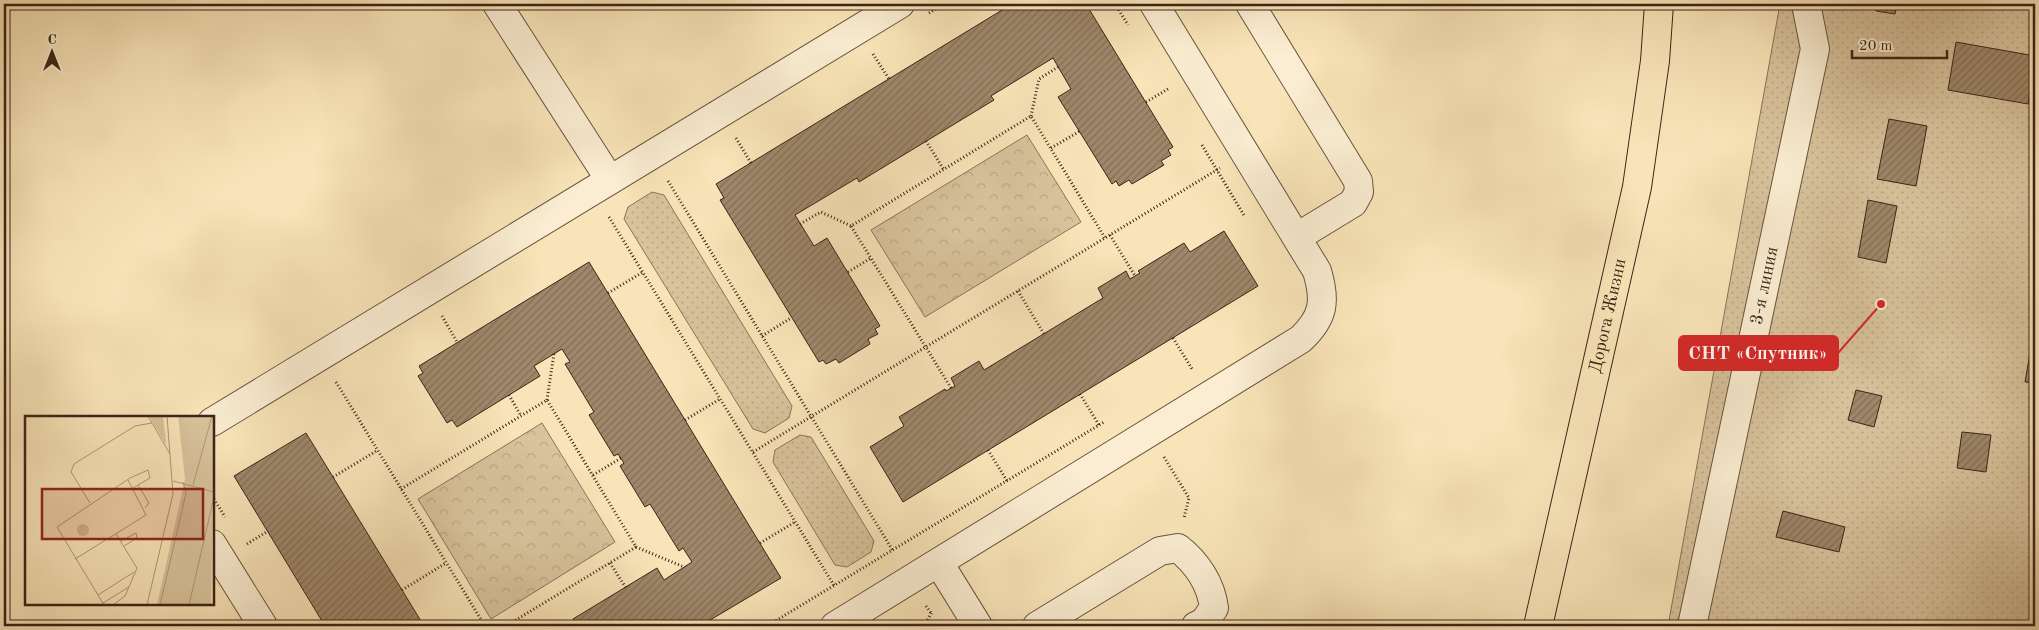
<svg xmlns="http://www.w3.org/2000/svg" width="2039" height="630" viewBox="0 0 2039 630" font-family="'Old Standard TT',serif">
<defs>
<pattern id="grass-dots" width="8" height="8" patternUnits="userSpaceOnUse" patternTransform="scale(1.25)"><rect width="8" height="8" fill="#d8c39c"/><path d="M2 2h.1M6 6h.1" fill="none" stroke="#baa786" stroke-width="1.8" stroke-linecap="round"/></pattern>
<pattern id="park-crowns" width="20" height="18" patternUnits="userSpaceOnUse" patternTransform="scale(1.25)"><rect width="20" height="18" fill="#d8c39c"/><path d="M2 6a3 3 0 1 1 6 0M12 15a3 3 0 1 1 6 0" fill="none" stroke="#baa786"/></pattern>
<pattern id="building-hatch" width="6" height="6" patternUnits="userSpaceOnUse" patternTransform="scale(1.25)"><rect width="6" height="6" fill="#9e876a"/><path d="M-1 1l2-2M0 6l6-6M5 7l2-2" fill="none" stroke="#826e56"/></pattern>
</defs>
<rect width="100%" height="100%" fill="#f8e4b8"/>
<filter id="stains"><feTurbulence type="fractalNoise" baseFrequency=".004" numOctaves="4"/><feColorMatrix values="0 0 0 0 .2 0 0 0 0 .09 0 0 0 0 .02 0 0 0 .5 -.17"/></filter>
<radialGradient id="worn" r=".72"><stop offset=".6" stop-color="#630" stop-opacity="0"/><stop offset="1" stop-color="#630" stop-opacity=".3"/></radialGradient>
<g fill="url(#grass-dots)" stroke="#8a7359">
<path d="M 1780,4 L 2035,4 L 2035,626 L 1668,626 Z"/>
<path d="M 652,192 L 664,195 L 792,406 L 789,418 L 765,433 L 753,429 L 624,219 L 628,207 Z"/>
<path d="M 800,435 L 811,437 L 874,541 L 871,552 L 847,567 L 835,565 L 773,462 L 775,450 Z"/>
</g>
<g fill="url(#park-crowns)" stroke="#8a7359">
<path d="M 1027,135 L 1081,222 L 925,317 L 871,230 Z"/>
<path d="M 542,423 L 615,542 L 491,619 L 418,499 Z"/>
</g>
<g fill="url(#building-hatch)" stroke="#3c2316">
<path d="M 1012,4 L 1086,4 L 1173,147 L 1168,150 L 1171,155 L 1161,161 L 1164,165 L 1132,184 L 1129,180 L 1119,186 L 1116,181 L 1112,184 L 1058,97 L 1071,89 L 1053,58 L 991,96 L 994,100 L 859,182 L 857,178 L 795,215 L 814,246 L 827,238 L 880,326 L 875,329 L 878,334 L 868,339 L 870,344 L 839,363 L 836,359 L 826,364 L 823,360 L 819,362 L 720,200 L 724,198 L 716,184 Z"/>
<path d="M 1877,4 L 1897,4 L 1895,14 L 1876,11 Z"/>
<path d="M 1956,42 L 2035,56 L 2028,104 L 1948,90 Z"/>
<path d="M 1889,119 L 1927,126 L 1916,186 L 1877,179 Z"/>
<path d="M 1868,200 L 1897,206 L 1886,263 L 1858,257 Z"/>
<path d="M 1224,231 L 1258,286 L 903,502 L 870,447 L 904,426 L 899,417 L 945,389 L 946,391 L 955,386 L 951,378 L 979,361 L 984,370 L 1103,298 L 1098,288 L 1126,271 L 1130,279 L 1140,273 L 1138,271 L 1184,243 L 1190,252 Z"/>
<path d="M 589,262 L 781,578 L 700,626 L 577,626 L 573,619 L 657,568 L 664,580 L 692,562 L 683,548 L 679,551 L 650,504 L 645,507 L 620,466 L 624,463 L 618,454 L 614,456 L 589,415 L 594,412 L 565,364 L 570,362 L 562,349 L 534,366 L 540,376 L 457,427 L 452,420 L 447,423 L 418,376 L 423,373 L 419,366 Z"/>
<path d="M 2033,336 L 2035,336 L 2035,383 L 2025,382 Z"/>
<path d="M 1856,390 L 1882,396 L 1874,427 L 1848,420 Z"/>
<path d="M 1962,432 L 1991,435 L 1986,472 L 1957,468 Z"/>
<path d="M 306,433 L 333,477 L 424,626 L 325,626 L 234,476 Z"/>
<path d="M 1783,511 L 1845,527 L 1839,552 L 1776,537 Z"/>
</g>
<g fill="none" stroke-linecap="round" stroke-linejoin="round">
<defs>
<g id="minor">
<path d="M 497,4 L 610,180"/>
<path d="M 1250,4 L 1358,181 L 1359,192 L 1353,203 L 1297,237"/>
<path d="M 212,422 L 900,4"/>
<path d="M 212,544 L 263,626"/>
<path d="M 939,563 L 978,626"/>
<path d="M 835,626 L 1301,339 C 1324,317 1326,301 1317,271 L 1154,4"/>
<path d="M 1037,626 L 1160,551 L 1178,548 C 1197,563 1211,584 1214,608 L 1204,622 L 1196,626"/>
<path id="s1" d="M 1692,626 L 1815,49 L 1806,4"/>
</g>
<g id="major">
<path id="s2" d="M 1538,626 L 1637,187 L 1655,61 L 1659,4"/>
</g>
</defs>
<use href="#minor" stroke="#6b533e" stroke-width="30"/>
<use href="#major" stroke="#3c2316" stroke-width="30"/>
<g stroke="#3c2316" stroke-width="3" stroke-dasharray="1 2.5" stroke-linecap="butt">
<path d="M 1115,4 L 1128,25"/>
<path d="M 929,13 L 944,4"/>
<path d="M 873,54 L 889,79"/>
<path d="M 1146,102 L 1168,89"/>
<path d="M 1031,116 L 1039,79 L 1058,67"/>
<path d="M 736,138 L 751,163"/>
<path d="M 926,141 L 944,170"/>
<path d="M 1202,145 L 1245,217"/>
<path d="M 1051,148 L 1080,131"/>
<path d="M 668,181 L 893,551"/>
<path d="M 609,217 L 835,587"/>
<path d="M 800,224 L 821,212 L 851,226"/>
<path d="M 1110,235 L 1135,276"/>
<path d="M 848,272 L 871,258"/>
<path d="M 1018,291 L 1044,334"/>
<path d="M 608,293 L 643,272"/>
<path d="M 442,316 L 457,342"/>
<path d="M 762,336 L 791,318"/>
<path d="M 1173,338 L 1192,369"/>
<path d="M 336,382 L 485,626"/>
<path d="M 951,388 L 851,226 L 1031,116 L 1105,238"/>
<path d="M 1080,394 L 1099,425"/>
<path d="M 509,395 L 521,416"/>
<path d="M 547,400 L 554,353"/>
<path d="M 685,420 L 720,399"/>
<path d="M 988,450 L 1007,481"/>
<path d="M 753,452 L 1220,168"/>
<path d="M 1164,457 L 1189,498 L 1184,518"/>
<path d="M 593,475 L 621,458"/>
<path d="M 333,477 L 378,450"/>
<path d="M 401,489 L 547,400 L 636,547 L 506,626"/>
<path d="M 212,496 L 225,517"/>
<path d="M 760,543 L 795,522"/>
<path d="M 247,544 L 268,531"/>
<path d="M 636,547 L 684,567"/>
<path d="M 610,563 L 626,588"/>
<path d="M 402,590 L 446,563"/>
<path d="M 926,606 L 931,613"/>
<path d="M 767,626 L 1104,422"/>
<path d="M 924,626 L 932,612"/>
</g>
<use href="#minor" stroke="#faedd1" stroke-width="28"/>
<use href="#major" stroke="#f8e4b8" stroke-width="28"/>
</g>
<g text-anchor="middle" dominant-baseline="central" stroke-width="4" stroke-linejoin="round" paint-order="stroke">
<g font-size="18" fill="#3c2316" stroke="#faedd1">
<text stroke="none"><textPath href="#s1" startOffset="348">3-я линия</textPath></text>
<text stroke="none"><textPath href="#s2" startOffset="318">Дорога Жизни</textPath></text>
</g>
</g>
<g transform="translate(25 416)">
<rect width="189" height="189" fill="#f8e4b8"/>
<path d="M 124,0 L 138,0 L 141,27 L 140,27 ZM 153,0 L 189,0 L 186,189 L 132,189 L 160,63 Z" fill="#d8c39c"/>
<path d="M52 114a6 6 0 1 1 12 0a6 6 0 1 1-12 0Z" fill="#d8c39c"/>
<path fill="none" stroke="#ad9777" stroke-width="1" d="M 123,0 L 145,38M 148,65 L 189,76M 113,69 L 124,87 L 120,92M 168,69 L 187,0M 65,87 L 46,56 L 49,48 L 110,10 L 127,7M 96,125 L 111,117 L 112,122 L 99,130M 50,143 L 121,99 L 103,64M 73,179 L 109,156M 78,187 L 104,171M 79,189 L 32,111 L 105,62 L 123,54 L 125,62 L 108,72M 88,189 L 100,180 L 112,152 L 91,118M 122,189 L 148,78 L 142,0M 135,189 L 161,77 L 158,66M 164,189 L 189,81"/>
<path fill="#8f2418" fill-opacity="0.15" stroke="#8f2418" stroke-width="2.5" d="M 17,73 L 178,73 L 178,123 L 17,123 Z"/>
<rect width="189" height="189" fill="none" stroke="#3c2316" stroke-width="2.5"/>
</g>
<path fill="none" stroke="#d62828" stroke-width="2" d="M1881 304L1838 353"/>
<circle fill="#d62828" stroke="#faedd1" stroke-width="2" cx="1881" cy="304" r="5"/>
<rect fill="#d62828" stroke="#d62828" stroke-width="2" x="1679" y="336" width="159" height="34" rx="5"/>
<g font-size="19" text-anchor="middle" font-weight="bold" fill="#fff">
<text x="1758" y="359">СНТ «Спутник»</text>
</g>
<rect width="2039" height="630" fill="none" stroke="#f8e4b8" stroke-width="20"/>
<rect x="5" y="5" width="2029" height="620" fill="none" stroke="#3c2316" stroke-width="2.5"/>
<rect x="10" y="10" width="2019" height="610" fill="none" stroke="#3c2316"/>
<g transform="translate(52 52)" stroke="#faedd1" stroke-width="4" paint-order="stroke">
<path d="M0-4L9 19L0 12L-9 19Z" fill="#3c2316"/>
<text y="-8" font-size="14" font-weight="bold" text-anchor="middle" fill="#3c2316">С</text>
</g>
<path d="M1852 50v8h95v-8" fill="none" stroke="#3c2316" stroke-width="2.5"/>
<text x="1859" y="50" font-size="15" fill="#3c2316" stroke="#faedd1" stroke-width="4" paint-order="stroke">20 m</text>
<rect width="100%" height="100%" filter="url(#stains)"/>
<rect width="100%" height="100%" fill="url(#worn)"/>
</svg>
